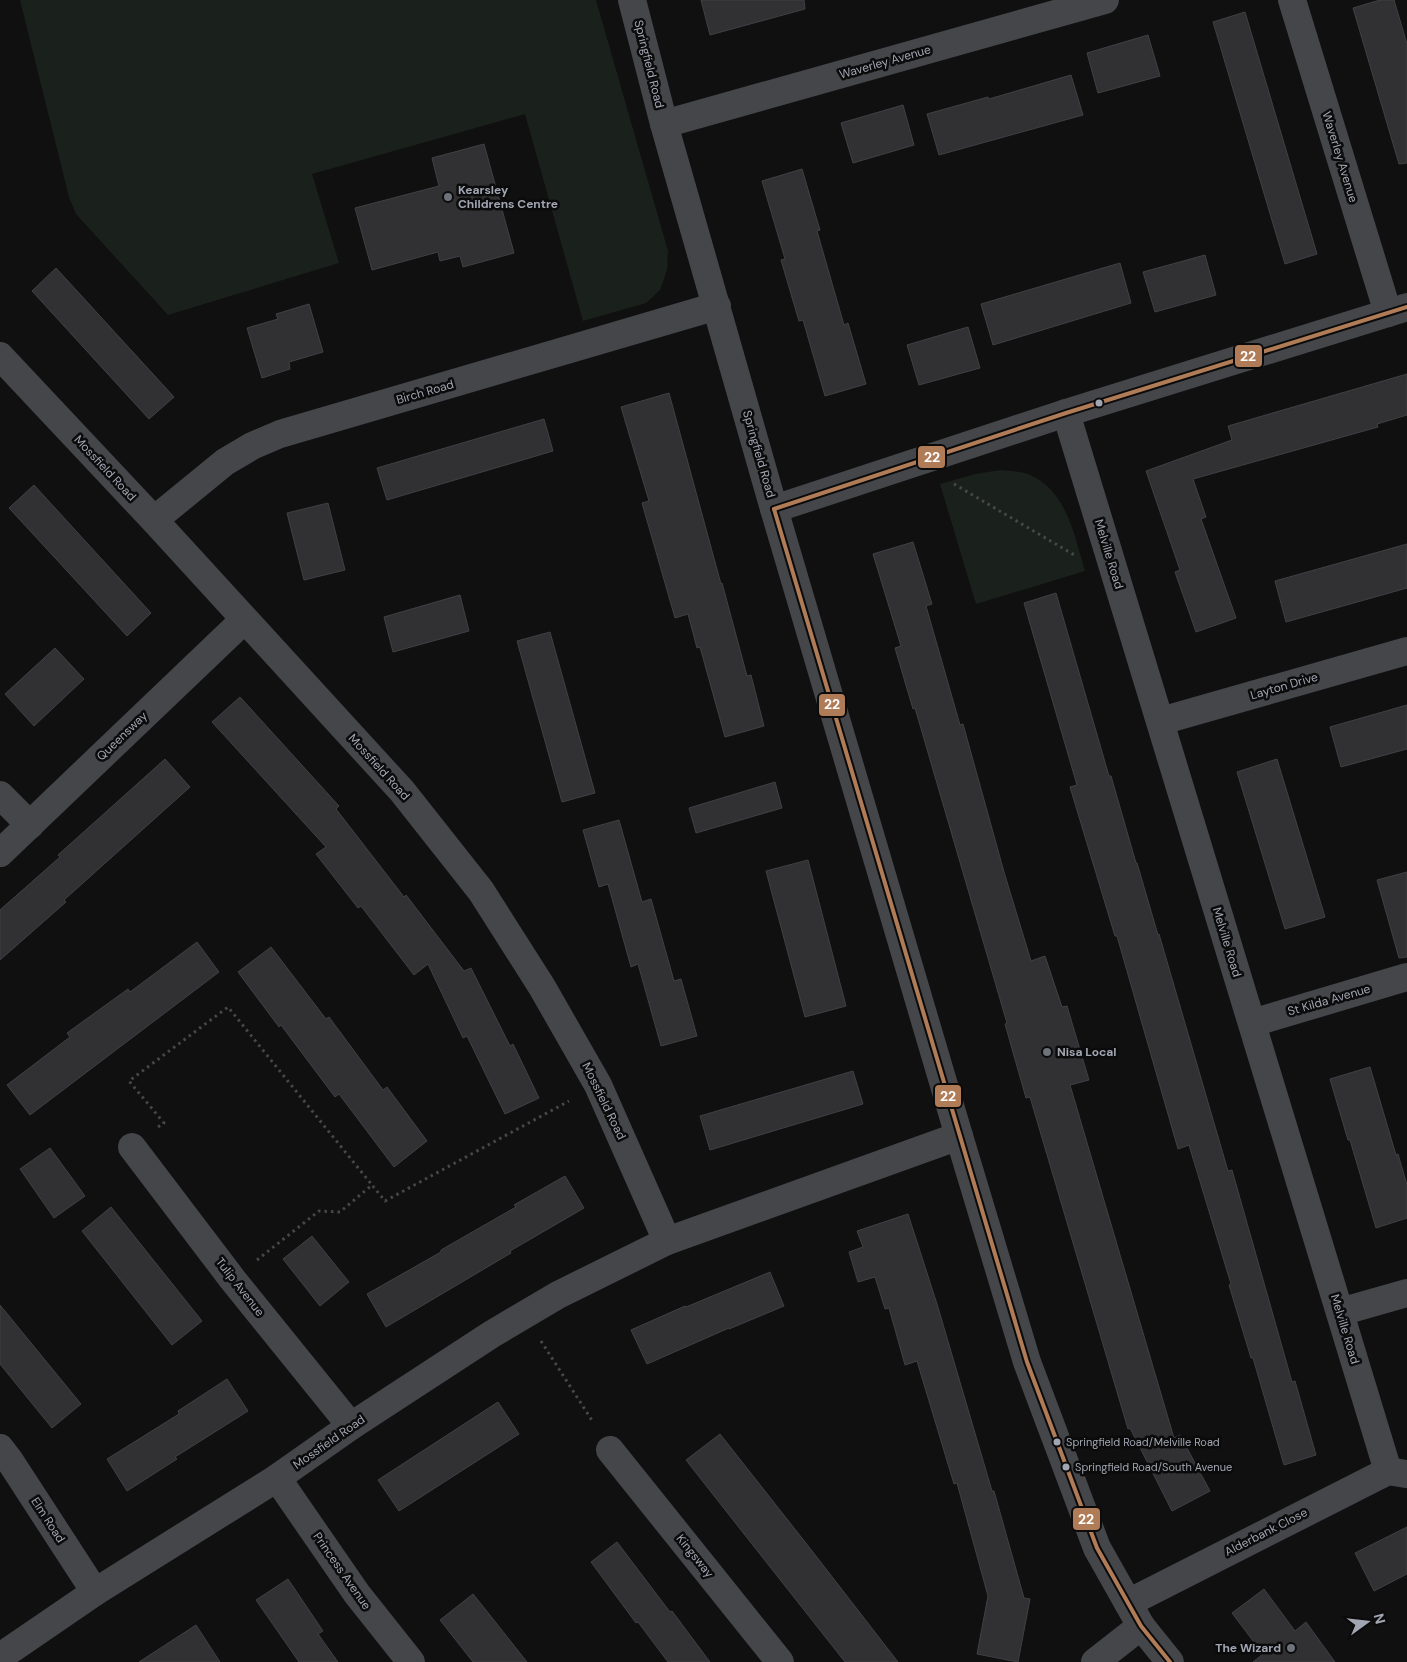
<svg xmlns="http://www.w3.org/2000/svg" width="1407" height="1662" viewBox="0 0 1407 1662" font-family="'DM Sans',sans-serif">
<rect width="100%" height="100%" fill="#101011"/>
<g fill="#1a201b">
<path d="M 20,0 L 596,0 L 668,251 L 667,270 L 660,290 L 646,303 L 583,321 L 525,114 L 312,174 L 339,263 L 168,315 L 76,214 L 69,197 Z"/>
<path d="M 1001,470 C 1009,471 1020,471 1028,474 C 1067,490 1074,535 1085,571 L 976,604 L 940,484 L 975,474 Z"/>
</g>
<g fill="#313133" stroke="#404144">
<path d="M 701,0 L 804,0 L 805,9 L 710,35 Z"/>
<path d="M 1380,0 L 1394,0 L 1407,44 L 1407,163 L 1399,164 L 1353,8 Z"/>
<path d="M 1245,12 L 1317,254 L 1285,264 L 1213,22 Z"/>
<path d="M 1148,35 L 1160,76 L 1098,93 L 1087,53 Z"/>
<path d="M 1071,75 L 1083,115 L 939,155 L 927,114 L 988,97 L 989,99 Z"/>
<path d="M 903,105 L 914,145 L 853,163 L 841,123 Z"/>
<path d="M 484,144 L 514,253 L 463,267 L 460,256 L 440,261 L 438,252 L 372,270 L 355,208 L 439,186 L 432,158 Z"/>
<path d="M 802,169 L 820,230 L 817,231 L 844,325 L 848,323 L 866,384 L 825,396 L 803,320 L 799,321 L 781,260 L 785,259 L 762,181 Z"/>
<path d="M 1205,255 L 1216,295 L 1155,312 L 1143,272 Z"/>
<path d="M 1120,263 L 1131,303 L 993,345 L 981,304 Z"/>
<path d="M 56,268 L 174,397 L 149,419 L 32,291 Z"/>
<path d="M 309,304 L 323,352 L 289,362 L 290,369 L 262,378 L 247,328 L 278,319 L 276,314 Z"/>
<path d="M 968,327 L 980,368 L 919,385 L 907,345 Z"/>
<path d="M 1407,374 L 1407,415 L 1377,424 L 1378,427 L 1193,479 L 1206,517 L 1201,519 L 1236,618 L 1196,632 L 1175,572 L 1180,570 L 1146,471 L 1232,440 L 1228,426 Z"/>
<path d="M 669,393 L 721,584 L 722,583 L 747,676 L 751,675 L 764,726 L 725,737 L 700,647 L 697,648 L 688,614 L 675,618 L 642,503 L 649,501 L 621,407 Z"/>
<path d="M 544,419 L 553,451 L 387,500 L 377,468 Z"/>
<path d="M 34,485 L 151,613 L 127,636 L 9,508 Z"/>
<path d="M 328,503 L 345,570 L 304,580 L 287,513 Z"/>
<path d="M 913,542 L 932,604 L 926,606 L 960,725 L 963,724 L 1004,872 L 1031,961 L 1045,956 L 1062,1007 L 1067,1006 L 1089,1080 L 1070,1085 L 1174,1438 L 1180,1435 L 1210,1491 L 1172,1511 L 1130,1428 L 1128,1429 L 1030,1097 L 1026,1098 L 1005,1024 L 1007,1023 L 915,708 L 913,709 L 895,648 L 901,646 L 873,554 Z"/>
<path d="M 1407,544 L 1407,588 L 1286,622 L 1275,581 Z"/>
<path d="M 1056,593 L 1109,776 L 1111,776 L 1136,863 L 1137,863 L 1158,935 L 1159,934 L 1228,1171 L 1232,1170 L 1292,1382 L 1295,1381 L 1316,1455 L 1284,1465 L 1253,1358 L 1251,1358 L 1229,1285 L 1231,1284 L 1189,1145 L 1178,1149 L 1117,936 L 1115,936 L 1070,787 L 1077,785 L 1024,603 Z"/>
<path d="M 460,595 L 469,631 L 393,652 L 384,617 Z"/>
<path d="M 550,632 L 595,793 L 562,802 L 517,641 Z"/>
<path d="M 55,648 L 84,679 L 34,726 L 5,694 Z"/>
<path d="M 240,697 L 339,806 L 336,809 L 404,897 L 406,895 L 464,971 L 471,968 L 510,1046 L 513,1044 L 539,1098 L 505,1114 L 467,1036 L 463,1038 L 428,964 L 414,975 L 361,906 L 358,908 L 316,854 L 326,847 L 212,722 Z"/>
<path d="M 1407,705 L 1407,749 L 1341,767 L 1330,727 Z"/>
<path d="M 165,759 L 190,787 L 64,900 L 66,902 L 0,960 L 0,910 L 60,857 L 58,855 Z"/>
<path d="M 1277,759 L 1325,917 L 1285,929 L 1237,772 Z"/>
<path d="M 775,782 L 782,808 L 696,833 L 689,808 Z"/>
<path d="M 619,820 L 642,902 L 651,899 L 674,981 L 681,979 L 697,1036 L 661,1046 L 638,964 L 631,967 L 608,884 L 599,887 L 583,830 Z"/>
<path d="M 808,860 L 846,1006 L 805,1017 L 766,871 Z"/>
<path d="M 1407,872 L 1407,957 L 1399,958 L 1377,880 Z"/>
<path d="M 197,942 L 219,972 L 30,1115 L 7,1085 L 70,1037 L 67,1033 L 128,989 L 130,992 Z"/>
<path d="M 271,947 L 326,1019 L 329,1017 L 383,1090 L 387,1087 L 427,1141 L 394,1167 L 339,1094 L 335,1097 L 281,1025 L 279,1027 L 238,972 Z"/>
<path d="M 1370,1067 L 1396,1155 L 1398,1154 L 1407,1185 L 1407,1218 L 1376,1228 L 1350,1140 L 1348,1140 L 1330,1079 Z"/>
<path d="M 853,1071 L 863,1104 L 710,1150 L 700,1116 Z"/>
<path d="M 50,1148 L 85,1196 L 54,1218 L 20,1169 Z"/>
<path d="M 565,1176 L 584,1208 L 510,1251 L 511,1253 L 386,1327 L 367,1294 L 441,1252 L 441,1250 L 516,1207 L 514,1205 Z"/>
<path d="M 111,1207 L 202,1321 L 172,1345 L 82,1231 Z"/>
<path d="M 908,1214 L 937,1304 L 992,1491 L 994,1491 L 1024,1598 L 1030,1599 L 1018,1662 L 977,1654 L 988,1596 L 957,1483 L 954,1484 L 917,1361 L 905,1365 L 889,1308 L 885,1309 L 875,1277 L 858,1282 L 849,1252 L 863,1247 L 857,1231 Z"/>
<path d="M 312,1236 L 349,1282 L 320,1306 L 283,1259 Z"/>
<path d="M 770,1272 L 784,1306 L 729,1329 L 729,1328 L 647,1364 L 631,1330 L 685,1306 L 686,1307 Z"/>
<path d="M 0,1305 L 81,1404 L 52,1428 L 0,1364 Z"/>
<path d="M 227,1379 L 248,1411 L 175,1457 L 177,1459 L 127,1491 L 107,1459 L 179,1414 L 178,1411 Z"/>
<path d="M 498,1402 L 519,1434 L 399,1511 L 378,1480 Z"/>
<path d="M 720,1434 L 809,1547 L 898,1662 L 845,1662 L 726,1511 L 686,1460 Z"/>
<path d="M 1407,1527 L 1407,1574 L 1374,1591 L 1355,1553 Z"/>
<path d="M 617,1542 L 670,1612 L 672,1611 L 710,1662 L 668,1662 L 638,1622 L 636,1623 L 591,1562 Z"/>
<path d="M 288,1579 L 323,1631 L 318,1634 L 338,1662 L 299,1662 L 256,1600 Z"/>
<path d="M 1264,1589 L 1295,1631 L 1306,1622 L 1335,1662 L 1253,1662 L 1263,1654 L 1232,1613 Z"/>
<path d="M 473,1594 L 493,1619 L 527,1662 L 473,1662 L 440,1620 Z"/>
<path d="M 196,1625 L 220,1662 L 139,1662 Z"/>
</g>
<g fill="none" stroke-linecap="round" stroke-linejoin="round">
<g stroke="#46474b" stroke-width="3" stroke-dasharray="2.5 4" stroke-linecap="butt">
<path d="M 954,484 L 1076,556"/>
<path d="M 158,1127 L 164,1123 L 129,1081 L 228,1007 L 372,1185"/>
<path d="M 257,1260 L 319,1211 L 340,1212 L 372,1185 L 385,1201 L 569,1101"/>
<path d="M 541,1341 L 593,1422"/>
</g>
<g stroke="#454649" stroke-width="28">
<path d="M 632,0 L 664,124 L 774,509 L 959,1136 L 1027,1362 L 1097,1548 L 1141,1626 L 1170,1662"/>
<path d="M 1292,0 L 1388,313"/>
<path d="M 664,124 L 1105,0"/>
<path d="M 0,356 L 154,520 L 402,791 L 481,891 L 542,987 L 598,1085 L 667,1241"/>
<path d="M 1066,413 L 1388,1471"/>
<path d="M 774,509 L 1066,413 L 1407,307"/>
<path d="M 154,520 L 225,462 L 252,446 L 280,434 L 717,306"/>
<path d="M 1161,721 L 1407,651"/>
<path d="M 0,795 L 30,825"/>
<path d="M 0,853 L 244,620"/>
<path d="M 1252,1023 L 1407,977"/>
<path d="M 132,1147 L 233,1280 L 351,1426"/>
<path d="M 1340,1312 L 1407,1293"/>
<path d="M 0,1448 L 10,1461 L 95,1592"/>
<path d="M 610,1450 L 780,1662"/>
<path d="M 277,1478 L 357,1594 L 411,1662"/>
<path d="M 1128,1603 L 1388,1471 L 1406,1474"/>
<path d="M 0,1657 L 95,1592 L 277,1478 L 351,1426 L 492,1334 L 558,1295 L 667,1241 L 959,1136"/>
<path d="M 1095,1662 L 1141,1626"/>
</g>
<defs>
<g id="bus-1">
<path d="M 774,509 L 1027,1362 L 1097,1548 L 1141,1626 L 1170,1662"/>
<path d="M 774,509 L 1066,413 L 1407,307"/>
</g>
</defs>
<use href="#bus-1" stroke="#0b0b0c" stroke-width="8"/>
<use href="#bus-1" stroke="#b07c57" stroke-width="4"/>
</g>
<g fill="#6e727a" stroke="#0b0b0c" stroke-width="2">
<circle cx="448" cy="197" r="5"/>
<circle cx="1047" cy="1052" r="5"/>
<circle cx="1291" cy="1648" r="5"/>
</g>
<g fill="#a1a6b2" stroke="#0b0b0c" stroke-width="2">
<circle cx="1099" cy="403" r="4.5"/>
<circle cx="1057" cy="1442" r="4.5"/>
<circle cx="1066" cy="1467" r="4.5"/>
</g>
<g text-anchor="middle" dominant-baseline="central" stroke-width="5" stroke-linejoin="round" paint-order="stroke">
<g font-size="11" fill="#a1a6b2" stroke="#0b0b0c" text-anchor="start">
<text x="1066" y="1442">Springfield Road/Melville Road</text>
<text x="1075" y="1467">Springfield Road/South Avenue</text>
</g>
<g font-size="12" fill="#a1a6b2" stroke="#0b0b0c">
<text transform="translate(885 62) rotate(-16)">Waverley Avenue</text>
<text transform="translate(649 64) rotate(76)">Springfield Road</text>
<text transform="translate(1340 157) rotate(73)">Waverley Avenue</text>
<text transform="translate(425 392) rotate(-16)">Birch Road</text>
<text transform="translate(759 454) rotate(74)">Springfield Road</text>
<text transform="translate(105 468) rotate(47)">Mossfield Road</text>
<text transform="translate(1109 554) rotate(73)">Melville Road</text>
<text transform="translate(1284 686) rotate(-16)">Layton Drive</text>
<text transform="translate(122 736) rotate(-44)">Queensway</text>
<text transform="translate(379 767) rotate(48)">Mossfield Road</text>
<text transform="translate(1227 942) rotate(73)">Melville Road</text>
<text transform="translate(1329 1000) rotate(-16)">St Kilda Avenue</text>
<text transform="translate(604 1101) rotate(64)">Mossfield Road</text>
<text transform="translate(240 1287) rotate(52)">Tulip Avenue</text>
<text transform="translate(1345 1329) rotate(73)">Melville Road</text>
<text transform="translate(329 1442) rotate(-35)">Mossfield Road</text>
<text transform="translate(48 1520) rotate(57)">Elm Road</text>
<text transform="translate(1266 1532) rotate(-27)">Alderbank Close</text>
<text transform="translate(695 1556) rotate(51)">Kingsway</text>
<text transform="translate(342 1571) rotate(55)">Princess Avenue</text>
</g>
<g font-size="12" font-weight="bold" fill="#a1a6b2" stroke="#0b0b0c" text-anchor="start">
<text x="458" y="190">Kearsley<tspan x="458" dy="14">Childrens Centre</tspan></text>
<text x="1057" y="1052">Nisa Local</text>
<text x="1281" y="1648" text-anchor="end">The Wizard</text>
</g>
</g>
<g stroke="#0b0b0c" stroke-width="2">
<rect x="1234" y="344" width="29" height="24" rx="5" fill="#b07c57"/>
<rect x="917" y="445" width="29" height="24" rx="5" fill="#b07c57"/>
<rect x="818" y="693" width="28" height="24" rx="5" fill="#b07c57"/>
<rect x="934" y="1084" width="28" height="24" rx="5" fill="#b07c57"/>
<rect x="1072" y="1507" width="29" height="24" rx="5" fill="#b07c57"/>
</g>
<g font-size="14" text-anchor="middle" font-weight="bold" fill="#fff">
<text x="1248" y="361">22</text>
<text x="932" y="462">22</text>
<text x="832" y="709">22</text>
<text x="948" y="1101">22</text>
<text x="1086" y="1524">22</text>
</g>
<g transform="translate(1367 1622) rotate(75)" stroke="#0b0b0c" stroke-width="4" paint-order="stroke">
<path d="M0-4L9 19L0 12L-9 19Z" fill="#a1a6b2"/>
<text y="-8" font-size="14" font-weight="bold" text-anchor="middle" fill="#a1a6b2">N</text>
</g>
</svg>
